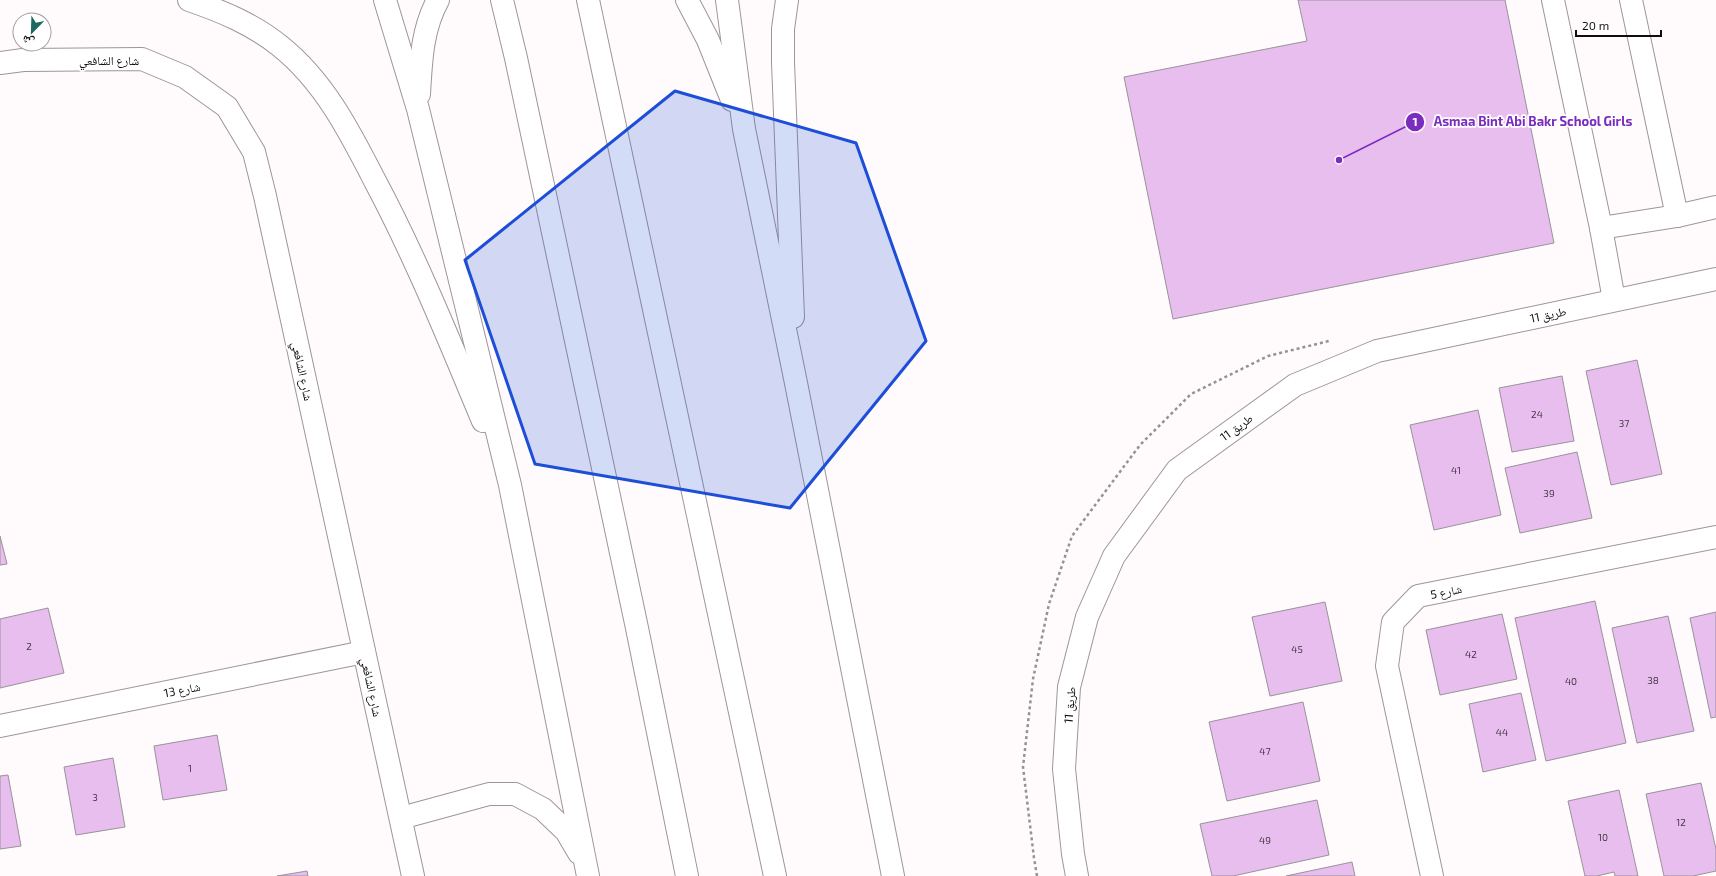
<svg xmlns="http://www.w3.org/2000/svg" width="1716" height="876" viewBox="0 0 1716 876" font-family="'Exo 2','Noto Naskh Arabic',sans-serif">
<rect width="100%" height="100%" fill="#fffafc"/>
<g fill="#e8beee" stroke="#99929a">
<path d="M 1298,0 L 1505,0 L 1554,243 L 1173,319 L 1124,77 L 1307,41 Z"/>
<path d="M 1637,360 L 1662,474 L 1611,485 L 1586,371 Z"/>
<path d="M 1562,376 L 1574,441 L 1512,452 L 1499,388 Z"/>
<path d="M 1478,410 L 1501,515 L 1434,530 L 1410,425 Z"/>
<path d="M 1577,452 L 1592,518 L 1520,533 L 1505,468 Z"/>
<path d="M 0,536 L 7,564 L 0,565 Z"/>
<path d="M 1595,601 L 1626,743 L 1546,761 L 1515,618 Z"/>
<path d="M 1325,602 L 1342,681 L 1270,696 L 1252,617 Z"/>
<path d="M 48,608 L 64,673 L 0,688 L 0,619 Z"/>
<path d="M 1716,612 L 1716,717 L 1711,718 L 1690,618 Z"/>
<path d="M 1502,614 L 1517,679 L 1440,695 L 1426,630 Z"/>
<path d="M 1668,616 L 1694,731 L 1637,743 L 1612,628 Z"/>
<path d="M 1521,693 L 1536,760 L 1483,772 L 1469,704 Z"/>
<path d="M 1303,702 L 1320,781 L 1227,801 L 1209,722 Z"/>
<path d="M 217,735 L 227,790 L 163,800 L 154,746 Z"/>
<path d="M 113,758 L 125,827 L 76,835 L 64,767 Z"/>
<path d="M 8,775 L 21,846 L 0,849 L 0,776 Z"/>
<path d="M 1701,783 L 1716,849 L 1716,871 L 1693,876 L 1664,876 L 1646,794 Z"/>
<path d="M 1619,790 L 1638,876 L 1615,876 L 1614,872 L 1597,876 L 1585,876 L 1568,801 Z"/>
<path d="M 1317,800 L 1329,855 L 1233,876 L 1212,876 L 1200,824 Z"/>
<path d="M 1352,862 L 1355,876 L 1286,876 Z"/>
<path d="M 307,871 L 308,876 L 277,876 Z"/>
</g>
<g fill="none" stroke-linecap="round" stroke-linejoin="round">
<defs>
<g id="minor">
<path d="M 1553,0 L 1601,228 L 1614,300"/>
<path d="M 1631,0 L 1677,216"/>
<path d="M 0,63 L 23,60 L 142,59 L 185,77 L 227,107 L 254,152 L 265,196 L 413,876"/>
<path d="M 1601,228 L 1677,216 L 1716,207"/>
<path d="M 0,726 L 364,652"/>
<path d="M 1077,876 L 1073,854 L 1064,769 L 1069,687 L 1087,617 L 1114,556 L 1177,470 L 1295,385 L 1377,351 L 1716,279"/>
<path d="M 1432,876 L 1387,666 L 1393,622 L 1418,596 L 1716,537"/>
</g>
<g id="major">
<path d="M 189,0 C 221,11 253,24 280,46 C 324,81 350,132 375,181 C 416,258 449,340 483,421"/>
<path d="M 385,0 L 418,109 L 510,485 L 588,876"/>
<path d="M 687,0 L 708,40 L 732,100"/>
<path d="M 727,0 L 744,129 L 796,383 L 893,876"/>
<path d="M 787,0 L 783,29 L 783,62 L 793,317"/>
<path d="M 419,94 C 421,61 422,29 438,0"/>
<path d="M 401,818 L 489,794 L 515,794 L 543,809 L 566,831 L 579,853"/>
</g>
<g id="highway">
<path d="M 502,0 L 516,58 L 637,628 L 687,876"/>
<path d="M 588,0 L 775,876"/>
</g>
</defs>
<use href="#minor" stroke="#9f9598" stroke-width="24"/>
<use href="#major" stroke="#9f9598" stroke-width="24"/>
<use href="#highway" stroke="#9f9598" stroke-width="24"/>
<path stroke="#969293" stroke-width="2.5" stroke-dasharray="3 3" stroke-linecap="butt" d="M 1037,876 L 1034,858 L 1023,767 L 1033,679 L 1049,604 L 1072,536 L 1140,445 L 1191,394 L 1268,356 L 1329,341"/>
<use href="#minor" stroke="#fff" stroke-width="22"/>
<use href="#major" stroke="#fff" stroke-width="22"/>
<use href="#highway" stroke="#fff" stroke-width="22"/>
</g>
<path fill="#1d4ed8" fill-opacity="0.2" stroke="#1d4ed8" stroke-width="3" stroke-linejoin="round" d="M 675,91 L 856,143 L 926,341 L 790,508 L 535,464 L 465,260 Z"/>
<g text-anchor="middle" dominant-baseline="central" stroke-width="3.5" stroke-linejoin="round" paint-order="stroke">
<g font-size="10" fill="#463946">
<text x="1537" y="414">24</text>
<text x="1624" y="423">37</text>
<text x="1456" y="470">41</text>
<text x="1549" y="493">39</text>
<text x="29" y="646">2</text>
<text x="1297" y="649">45</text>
<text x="1471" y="654">42</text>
<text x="1653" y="680">38</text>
<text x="1571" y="681">40</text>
<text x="1502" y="732">44</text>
<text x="1265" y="751">47</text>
<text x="190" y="768">1</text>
<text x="95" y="797">3</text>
<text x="1681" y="822">12</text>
<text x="1603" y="837">10</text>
<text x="1265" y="840">49</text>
</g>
<g font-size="12" fill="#100d0e" stroke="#fff">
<text x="109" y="60">شارع الشافعي</text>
<text transform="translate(1548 314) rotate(-12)">طريق 11</text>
<text transform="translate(303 371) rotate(78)">شارع الشافعي</text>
<text transform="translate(1236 427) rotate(-36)">طريق 11</text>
<text transform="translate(1446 591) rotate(-11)">شارع 5</text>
<text transform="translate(372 687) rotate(78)">شارع الشافعي</text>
<text transform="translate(182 689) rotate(-11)">شارع 13</text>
<text transform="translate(1069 705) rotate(-85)">طريق 11</text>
</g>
</g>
<path fill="none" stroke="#7b2cbf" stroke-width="1.5" d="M1339 160L1415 122"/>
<g fill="#7b2cbf" stroke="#fff" stroke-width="1.5">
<circle cx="1339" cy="160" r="4"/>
<circle cx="1415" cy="122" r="10"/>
</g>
<g font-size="12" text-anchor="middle" font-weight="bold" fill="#fff">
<text x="1415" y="126">1</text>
</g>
<g font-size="13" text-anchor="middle" font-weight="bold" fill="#7b2cbf" stroke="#fff" stroke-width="3.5" stroke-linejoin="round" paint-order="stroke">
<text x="1533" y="126">Asmaa Bint Abi Bakr School Girls</text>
</g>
<g transform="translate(32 32) rotate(203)"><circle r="19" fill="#ffffff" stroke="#9f9e9f"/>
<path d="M0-3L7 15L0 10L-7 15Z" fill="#1e6862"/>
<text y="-6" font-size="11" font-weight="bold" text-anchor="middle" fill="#100d0e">ش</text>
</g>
<path d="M1576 30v6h85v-6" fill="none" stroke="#100d0e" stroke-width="2"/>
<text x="1582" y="30" font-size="12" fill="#100d0e" stroke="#ffffff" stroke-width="3" paint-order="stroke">20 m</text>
</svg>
